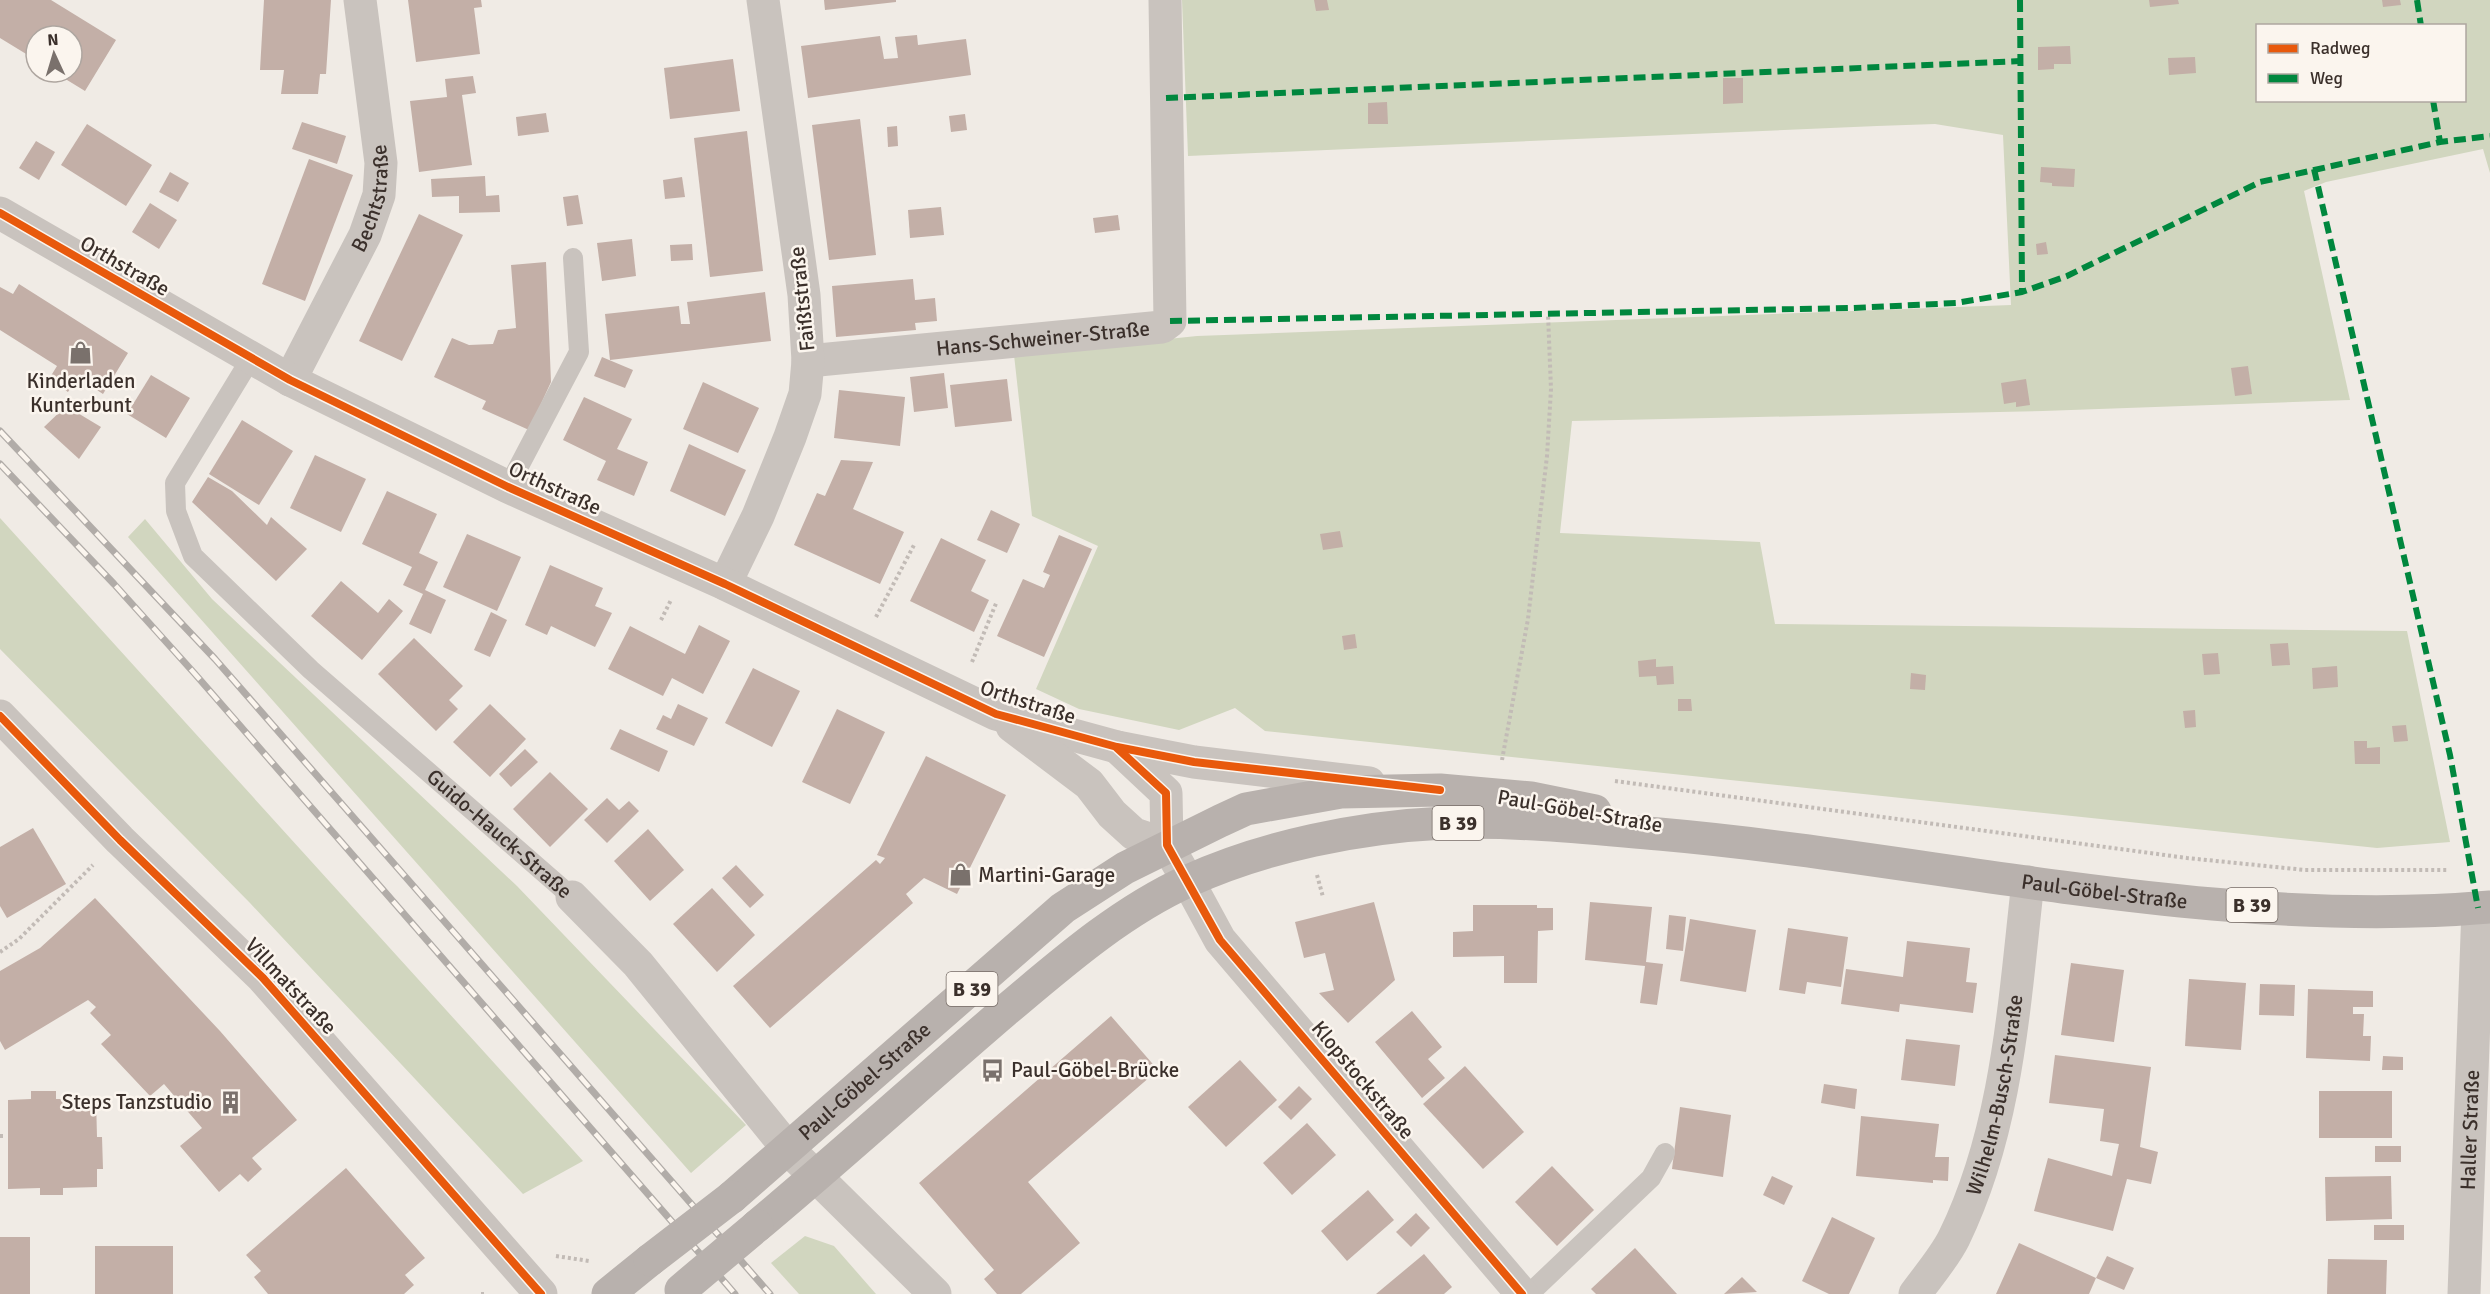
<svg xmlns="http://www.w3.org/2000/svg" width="2490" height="1294" viewBox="0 0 2490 1294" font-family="Signika,sans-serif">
<rect width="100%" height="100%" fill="#f0ebe5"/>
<g fill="#d1d6bf" fill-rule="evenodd">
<path d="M 1182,0 L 2490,0 L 2490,173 L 2483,149 L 2326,182 L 2304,191 L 2350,400 L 2043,411 L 1572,421 L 1560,533 L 1760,542 L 1775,624 L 2407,631 L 2450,842 L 2377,848 L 1265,731 L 1235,708 L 1179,730 L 1079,709 L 1036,689 L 1098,546 L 1032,516 L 1014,355 L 1197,336 L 2011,305 L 2003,135 L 1935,124 L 1877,126 L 1188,156 ZM 2258,26 L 2464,26 L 2464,100 L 2258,100 Z"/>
<path d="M 0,518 L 583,1161 L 523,1194 L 250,903 L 0,649 Z"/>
<path d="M 145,519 L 212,599 L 517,886 L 746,1125 L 691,1173 L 128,537 Z"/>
<path d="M 805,1236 L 834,1246 L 876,1294 L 799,1294 L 771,1263 Z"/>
</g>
<g fill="#c3afa7">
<path d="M 0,0 L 51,0 L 116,40 L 85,91 L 54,72 L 72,72 L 72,36 L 36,36 L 36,60 L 0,38 Z"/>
<path d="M 264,0 L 331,0 L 326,74 L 320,74 L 318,94 L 281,94 L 284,70 L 260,70 Z"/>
<path d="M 408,0 L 481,0 L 482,7 L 474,8 L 480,54 L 416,62 Z"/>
<path d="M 824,0 L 896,0 L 896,2 L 825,10 Z"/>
<path d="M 1314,0 L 1327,0 L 1329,10 L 1316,11 Z"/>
<path d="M 2149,0 L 2178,0 L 2179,4 L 2150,7 Z"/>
<path d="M 2382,0 L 2400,0 L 2401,5 L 2383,7 Z"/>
<path d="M 917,35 L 918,45 L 966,39 L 971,75 L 808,98 L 801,46 L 880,36 L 884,59 L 898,58 L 895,37 Z"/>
<path d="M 2070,46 L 2071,64 L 2054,64 L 2054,69 L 2038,70 L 2038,47 Z"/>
<path d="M 2195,57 L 2196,73 L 2169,75 L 2168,58 Z"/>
<path d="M 733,59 L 740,111 L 670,119 L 664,68 Z"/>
<path d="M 473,76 L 476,93 L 462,95 L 472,165 L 419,172 L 410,101 L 447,97 L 445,79 Z"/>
<path d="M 1723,78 L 1743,78 L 1743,103 L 1723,104 Z"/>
<path d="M 1387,102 L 1388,124 L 1368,124 L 1368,103 Z"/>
<path d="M 546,113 L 549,132 L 518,136 L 516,117 Z"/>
<path d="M 965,114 L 967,130 L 951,132 L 949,116 Z"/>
<path d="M 860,119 L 876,255 L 829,260 L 812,125 Z"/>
<path d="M 302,122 L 346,136 L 337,164 L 292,149 Z"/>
<path d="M 87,124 L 152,165 L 126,206 L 61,165 Z"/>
<path d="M 897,126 L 898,146 L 888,147 L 887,127 Z"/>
<path d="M 747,131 L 763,271 L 710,277 L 694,138 Z"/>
<path d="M 36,141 L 55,152 L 39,180 L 19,168 Z"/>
<path d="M 309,159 L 353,175 L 305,301 L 262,284 Z"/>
<path d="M 2041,167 L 2075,169 L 2074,187 L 2052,186 L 2052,183 L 2040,182 Z"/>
<path d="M 170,172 L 189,183 L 178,202 L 159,192 Z"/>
<path d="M 485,176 L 486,196 L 499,195 L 500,212 L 459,213 L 459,196 L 432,197 L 431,179 Z"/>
<path d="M 682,177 L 685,197 L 665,199 L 663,180 Z"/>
<path d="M 578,195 L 583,224 L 567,226 L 563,197 Z"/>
<path d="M 150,203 L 177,220 L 159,249 L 132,232 Z"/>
<path d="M 941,207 L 944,235 L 910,238 L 908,210 Z"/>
<path d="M 419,214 L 463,235 L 402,361 L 359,341 Z"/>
<path d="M 1118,215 L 1120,230 L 1095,233 L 1093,218 Z"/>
<path d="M 632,239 L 636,276 L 602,281 L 597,243 Z"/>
<path d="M 2046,242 L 2048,254 L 2037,255 L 2036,244 Z"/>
<path d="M 692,244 L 693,260 L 671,261 L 670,245 Z"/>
<path d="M 546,262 L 551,382 L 529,430 L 482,409 L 486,401 L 434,377 L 452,338 L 469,345 L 493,344 L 498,330 L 516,328 L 511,265 Z"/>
<path d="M 913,279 L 915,300 L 935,298 L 937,321 L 915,323 L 916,330 L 836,337 L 832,286 Z"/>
<path d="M 19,284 L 128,353 L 103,394 L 77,377 L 68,392 L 49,379 L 57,366 L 0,330 L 0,287 L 13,294 Z"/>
<path d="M 765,292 L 771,341 L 610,360 L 605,314 L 679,306 L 681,324 L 690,324 L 687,302 Z"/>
<path d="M 602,357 L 633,370 L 625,388 L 594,376 Z"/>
<path d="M 2248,366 L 2252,394 L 2235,396 L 2231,368 Z"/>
<path d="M 944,373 L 948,408 L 914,412 L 910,377 Z"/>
<path d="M 151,375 L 190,398 L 166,438 L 127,414 Z"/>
<path d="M 1007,379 L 1012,421 L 955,427 L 950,385 Z"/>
<path d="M 2026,379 L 2030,405 L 2016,407 L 2016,402 L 2004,404 L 2001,383 Z"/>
<path d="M 703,382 L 759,408 L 738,453 L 683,429 Z"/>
<path d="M 839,390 L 905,397 L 900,446 L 834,438 Z"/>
<path d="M 584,397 L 632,419 L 617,449 L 648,462 L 634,496 L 597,480 L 606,461 L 563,440 Z"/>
<path d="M 66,406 L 101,427 L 79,459 L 44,427 Z"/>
<path d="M 242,420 L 293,451 L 259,505 L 209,474 Z"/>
<path d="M 689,444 L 746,470 L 725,516 L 670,491 Z"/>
<path d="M 315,455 L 366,479 L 341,532 L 290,508 Z"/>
<path d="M 841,460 L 873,462 L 853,509 L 904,532 L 880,584 L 794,545 L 817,493 L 825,496 Z"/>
<path d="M 208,477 L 232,491 L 267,525 L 271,517 L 307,549 L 276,581 L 192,502 Z"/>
<path d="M 387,491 L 437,514 L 419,553 L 438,562 L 425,590 L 446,600 L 431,634 L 409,624 L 423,594 L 403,585 L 412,567 L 362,544 Z"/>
<path d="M 991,510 L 1020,524 L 1007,553 L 977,540 Z"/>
<path d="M 1340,531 L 1343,547 L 1323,550 L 1320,534 Z"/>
<path d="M 467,534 L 521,557 L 497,611 L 443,587 Z"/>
<path d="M 1059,535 L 1092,549 L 1044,657 L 997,636 L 1023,579 L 1044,588 L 1050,575 L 1043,572 Z"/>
<path d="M 941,538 L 986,560 L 971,591 L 989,600 L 974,632 L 910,601 Z"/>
<path d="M 550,565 L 603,588 L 595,606 L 612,613 L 595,647 L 551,626 L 547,635 L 525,625 Z"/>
<path d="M 341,581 L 378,613 L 389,599 L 403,611 L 362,660 L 311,616 Z"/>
<path d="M 491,612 L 507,620 L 490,657 L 474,650 Z"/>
<path d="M 699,625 L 730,641 L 703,694 L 672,678 L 663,696 L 608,669 L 630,626 L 685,654 Z"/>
<path d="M 1355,634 L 1357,648 L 1344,650 L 1342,636 Z"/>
<path d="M 414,638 L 463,686 L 449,700 L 458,709 L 436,731 L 378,674 Z"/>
<path d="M 2288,643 L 2290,665 L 2272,666 L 2270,644 Z"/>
<path d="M 2218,653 L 2220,674 L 2204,675 L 2202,654 Z"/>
<path d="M 1656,659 L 1656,667 L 1673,666 L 1674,684 L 1657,685 L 1656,676 L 1639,677 L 1638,661 Z"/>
<path d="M 2337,666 L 2338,687 L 2313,689 L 2312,668 Z"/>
<path d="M 753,668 L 800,691 L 772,747 L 725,723 Z"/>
<path d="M 1911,673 L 1926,675 L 1925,690 L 1910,689 Z"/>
<path d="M 1678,699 L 1691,699 L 1692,711 L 1678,711 Z"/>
<path d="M 490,704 L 526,739 L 490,777 L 453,742 Z"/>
<path d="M 678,704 L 708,718 L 694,746 L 656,729 L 663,715 L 671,719 Z"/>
<path d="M 837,709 L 885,732 L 850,804 L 802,782 Z"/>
<path d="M 2195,710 L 2196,727 L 2185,728 L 2183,711 Z"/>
<path d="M 2406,725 L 2408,741 L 2394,742 L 2392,726 Z"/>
<path d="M 620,729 L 668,751 L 659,772 L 610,749 Z"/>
<path d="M 2354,741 L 2367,741 L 2367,748 L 2380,747 L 2380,764 L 2355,764 Z"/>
<path d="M 525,749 L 538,762 L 511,787 L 499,774 Z"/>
<path d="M 926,756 L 1006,795 L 957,894 L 924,878 L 906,894 L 913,903 L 770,1028 L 733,986 L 876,860 L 880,864 L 885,858 L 877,855 Z"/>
<path d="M 550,772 L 588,809 L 550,847 L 513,809 Z"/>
<path d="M 607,798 L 619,810 L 629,801 L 639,811 L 607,843 L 584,820 Z"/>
<path d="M 33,828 L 66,884 L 7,918 L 0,906 L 0,847 Z"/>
<path d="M 648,829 L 684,870 L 650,901 L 614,861 Z"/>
<path d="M 736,865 L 764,895 L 750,908 L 722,878 Z"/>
<path d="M 712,888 L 755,935 L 717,972 L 673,924 Z"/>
<path d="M 95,898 L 220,1031 L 297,1120 L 252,1158 L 262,1169 L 248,1182 L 240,1174 L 219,1192 L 180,1146 L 202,1128 L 164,1084 L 150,1096 L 101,1044 L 111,1035 L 90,1013 L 96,1007 L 88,1000 L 5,1050 L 0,1041 L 0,971 L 40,948 Z"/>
<path d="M 1374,902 L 1395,980 L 1348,1023 L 1319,993 L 1334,990 L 1325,953 L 1304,958 L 1295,922 Z"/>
<path d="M 1590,902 L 1652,907 L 1646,962 L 1663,964 L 1657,1005 L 1640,1003 L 1645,966 L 1585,960 Z"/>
<path d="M 1473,905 L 1537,905 L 1537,908 L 1553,908 L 1553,930 L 1538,931 L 1537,983 L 1504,983 L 1504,956 L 1453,957 L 1453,932 L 1473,931 Z"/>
<path d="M 1669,915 L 1686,917 L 1683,951 L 1666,949 Z"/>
<path d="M 1690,919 L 1756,930 L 1746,992 L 1680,981 Z"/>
<path d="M 1788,928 L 1848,937 L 1841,987 L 1807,982 L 1805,994 L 1779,990 Z"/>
<path d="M 1907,941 L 1970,948 L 1966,982 L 1977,983 L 1973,1013 L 1900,1004 L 1899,1012 L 1841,1004 L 1846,969 L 1903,977 Z"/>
<path d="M 2071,963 L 2124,970 L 2114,1042 L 2061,1035 Z"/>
<path d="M 2189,979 L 2246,983 L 2241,1050 L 2185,1046 Z"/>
<path d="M 2260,984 L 2295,985 L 2294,1016 L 2259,1015 Z"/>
<path d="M 2308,989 L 2373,991 L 2373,1007 L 2353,1007 L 2353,1014 L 2364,1014 L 2363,1036 L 2371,1036 L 2370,1061 L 2306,1058 Z"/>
<path d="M 1412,1011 L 1442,1047 L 1428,1059 L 1445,1078 L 1422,1098 L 1375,1042 Z"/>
<path d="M 1111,1016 L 1158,1070 L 1028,1182 L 1080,1243 L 1021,1294 L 997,1294 L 984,1279 L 994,1270 L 919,1183 Z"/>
<path d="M 1906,1039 L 1960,1045 L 1955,1086 L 1901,1080 Z"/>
<path d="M 2055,1055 L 2151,1067 L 2140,1147 L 2158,1152 L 2151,1184 L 2127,1179 L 2113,1231 L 2034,1211 L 2048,1158 L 2112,1176 L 2119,1144 L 2100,1141 L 2104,1109 L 2049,1103 Z"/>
<path d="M 2383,1056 L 2403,1057 L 2403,1070 L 2382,1070 Z"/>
<path d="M 1240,1060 L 1277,1100 L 1226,1147 L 1188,1107 Z"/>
<path d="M 1465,1066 L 1524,1132 L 1483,1169 L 1423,1104 Z"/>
<path d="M 1824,1084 L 1857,1089 L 1855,1109 L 1821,1103 Z"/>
<path d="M 1299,1086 L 1312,1099 L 1291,1120 L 1278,1107 Z"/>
<path d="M 31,1091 L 56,1091 L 56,1099 L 96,1099 L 97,1137 L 102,1137 L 103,1169 L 97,1169 L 97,1187 L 63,1188 L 63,1195 L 40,1195 L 40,1188 L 8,1189 L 8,1100 L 31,1099 Z"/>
<rect x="2319" y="1091" width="73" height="47"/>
<path d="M 1680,1107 L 1731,1115 L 1723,1177 L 1672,1169 Z"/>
<path d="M 1861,1116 L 1939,1124 L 1935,1157 L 1949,1157 L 1948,1181 L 1933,1180 L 1933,1183 L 1856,1176 Z"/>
<path d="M 1307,1123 L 1336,1155 L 1292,1195 L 1263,1163 Z"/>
<rect x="2375" y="1146" width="26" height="16"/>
<path d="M 1552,1166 L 1594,1210 L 1557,1246 L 1515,1202 Z"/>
<path d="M 346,1168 L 425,1258 L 405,1275 L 414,1285 L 404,1294 L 268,1294 L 254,1277 L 261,1271 L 246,1255 Z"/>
<path d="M 1772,1176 L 1793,1186 L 1784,1205 L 1763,1195 Z"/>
<path d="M 2391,1176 L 2392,1219 L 2326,1221 L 2325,1177 Z"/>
<path d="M 1368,1190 L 1394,1220 L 1347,1261 L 1321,1231 Z"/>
<path d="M 1416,1213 L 1430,1228 L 1411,1247 L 1396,1232 Z"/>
<path d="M 1832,1217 L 1875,1238 L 1849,1294 L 1829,1294 L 1802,1281 Z"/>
<rect x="2374" y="1225" width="30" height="15"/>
<rect x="0" y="1237" width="30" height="57"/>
<path d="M 2019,1243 L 2096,1278 L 2107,1256 L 2134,1268 L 2124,1290 L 2096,1278 L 2089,1294 L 1996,1294 Z"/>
<rect x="95" y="1246" width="78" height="48"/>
<path d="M 1635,1248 L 1677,1294 L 1596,1294 L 1591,1289 Z"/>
<path d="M 1424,1254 L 1452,1287 L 1444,1294 L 1376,1294 Z"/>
<path d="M 2328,1259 L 2387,1260 L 2386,1294 L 2327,1294 Z"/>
<path d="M 1742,1277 L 1757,1292 L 1724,1294 Z"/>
</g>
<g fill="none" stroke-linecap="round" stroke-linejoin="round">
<g stroke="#c2bbb6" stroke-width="4" stroke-dasharray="3 3" stroke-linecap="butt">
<path d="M 876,617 L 914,545"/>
<path d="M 661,620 L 671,600"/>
<path d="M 972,662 L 997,601"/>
<path d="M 1502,760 L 1528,619 L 1547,456 L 1551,389 L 1548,314"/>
<path d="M 1615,781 L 2187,858 L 2305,870 L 2448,870"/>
<path d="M 1317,875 L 1323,897"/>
<path d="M 0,952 L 19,939 L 93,865"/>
<path d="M 0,1136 L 3,1136"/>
<path d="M 556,1256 L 589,1261"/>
<path d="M 481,1294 L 485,1294"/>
</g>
<g stroke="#c9c3be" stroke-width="20">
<path id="s1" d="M 250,360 L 175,483 L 176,511 L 193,556 L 311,670 L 572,897"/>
<path d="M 508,487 L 579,352 L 573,258"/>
<path d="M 1529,1294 L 1651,1178 L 1665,1153"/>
</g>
<g stroke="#c9c3be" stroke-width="33">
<path id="s2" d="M 808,361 L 1162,327 L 1170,321 L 1165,0"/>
<path id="s3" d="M 290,380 L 365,235 L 379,195 L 381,163 L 360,0"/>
<path d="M 725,584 L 758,516 L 790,437 L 805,394 L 808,361 L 804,295 L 763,0"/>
<path d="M 0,716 L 120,840 L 263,978 L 541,1294"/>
<path d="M 1188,881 L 1220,940 L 1522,1294"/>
<path d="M 572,897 L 638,964 L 789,1150 L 935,1294"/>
<path id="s4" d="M 1915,1294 C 1928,1276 1944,1258 1954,1238 C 2008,1127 2014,1003 2028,882"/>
<path id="s5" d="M 2464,1294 L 2478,908"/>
</g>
<g stroke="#c9c3be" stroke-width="33">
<path d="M 0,213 L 290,380 L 508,487 L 725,584 L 996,714 L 1117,747 L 1194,762 L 1369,783"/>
<path d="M 1012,726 L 1089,784 L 1112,814 L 1134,834 L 1167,845"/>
<path d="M 1117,747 L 1166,793 L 1167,845 L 1188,881"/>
</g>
<g stroke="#b8b1ad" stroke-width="33">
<path id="s6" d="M 732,1197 L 1063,908 L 1125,868 L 1220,821 L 1246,809 L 1341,792 L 1440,790 L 1531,798 L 1595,811"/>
<path id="s7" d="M 757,1226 C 841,1156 922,1082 1005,1011 C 1062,963 1120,912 1188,881 C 1265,846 1359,827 1444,823 C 1516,820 1587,828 1659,834 C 1932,858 2216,931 2490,907"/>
<path d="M 608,1294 L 650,1260"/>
</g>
<defs>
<g id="rail">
<path d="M 0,431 L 215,659 L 770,1294"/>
<path d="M 0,464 L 114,584 L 195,674 L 735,1294"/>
</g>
</defs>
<use href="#rail" stroke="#b1aca8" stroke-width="7"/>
<use href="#rail" stroke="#fbf5ee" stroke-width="4.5" stroke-dasharray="14" stroke-linecap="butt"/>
<g stroke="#b8b1ad" stroke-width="33">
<path d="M 650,1260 L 732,1197"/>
<path d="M 681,1290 L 757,1226"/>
</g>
<g stroke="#00873e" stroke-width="6" stroke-dasharray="12 6" stroke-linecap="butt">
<path d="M 2020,0 L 2022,292"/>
<path d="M 2417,0 L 2421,26"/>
<path d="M 1166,98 L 2020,61"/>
<path d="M 2433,100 L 2440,142"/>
<path d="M 2314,169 L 2450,755 L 2478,908"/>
<path d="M 1170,321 L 1853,308 L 1956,303 L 2022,292 L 2067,276 L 2260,182 L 2440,142 L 2490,136"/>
</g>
<defs>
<g id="cycleway">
<path d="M 0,213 L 290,380 L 508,487 L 725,584 L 996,714 L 1117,747 L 1194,762 L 1440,790"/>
<path d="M 0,716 L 120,840 L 263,978 L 541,1294"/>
<path d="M 1117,748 L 1166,793 L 1167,845 L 1220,940 L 1522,1294"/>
</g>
</defs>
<use href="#cycleway" stroke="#fbf5ee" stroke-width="11"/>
<use href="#cycleway" stroke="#e8590c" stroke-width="8"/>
</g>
<defs>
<symbol id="shop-bare" viewBox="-9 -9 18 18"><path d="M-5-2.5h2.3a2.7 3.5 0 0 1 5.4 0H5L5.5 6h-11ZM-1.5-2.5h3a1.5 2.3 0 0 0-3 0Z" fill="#7a716c" stroke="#fbf5ee" stroke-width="2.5" paint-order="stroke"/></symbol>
<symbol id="bus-bare" viewBox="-9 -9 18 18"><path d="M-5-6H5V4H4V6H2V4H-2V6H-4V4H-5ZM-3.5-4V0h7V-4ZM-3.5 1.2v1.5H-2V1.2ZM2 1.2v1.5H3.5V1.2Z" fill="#7a716c" stroke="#fbf5ee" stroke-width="2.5" paint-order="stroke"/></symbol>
<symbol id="building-bare" viewBox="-9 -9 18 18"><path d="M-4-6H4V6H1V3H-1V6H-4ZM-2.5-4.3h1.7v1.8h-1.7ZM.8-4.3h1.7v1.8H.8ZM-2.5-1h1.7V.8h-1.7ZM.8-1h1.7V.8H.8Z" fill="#7a716c" stroke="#fbf5ee" stroke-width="2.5" paint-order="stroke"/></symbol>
</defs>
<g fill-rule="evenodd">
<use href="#shop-bare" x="64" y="336" width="33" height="33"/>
<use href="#shop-bare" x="944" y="858" width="33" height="33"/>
<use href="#bus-bare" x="976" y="1054" width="33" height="33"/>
<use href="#building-bare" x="214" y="1086" width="33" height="33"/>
</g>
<g text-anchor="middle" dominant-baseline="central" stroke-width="5" stroke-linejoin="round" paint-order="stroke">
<g fill="#fbf5ee" stroke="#756b66" stroke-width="1.5">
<rect x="1432.5" y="806" width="51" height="34" rx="4.5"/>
<rect x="2226.5" y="888" width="51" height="34" rx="4.5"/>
<rect x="946.5" y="972" width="51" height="34" rx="4.5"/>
</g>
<g font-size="20" font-weight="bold" fill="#3b302b">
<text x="1458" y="823">B 39</text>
<text x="2252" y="905">B 39</text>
<text x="972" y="989">B 39</text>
</g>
<g font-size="21" fill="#3b302b" stroke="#fbf5ee">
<text stroke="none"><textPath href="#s3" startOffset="201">Bechtstraße</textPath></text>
<text transform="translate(125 266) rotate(30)">Orthstraße</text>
<text transform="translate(802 299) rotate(-96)">Faißtstraße</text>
<text stroke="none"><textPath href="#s2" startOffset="236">Hans-Schweiner-Straße</textPath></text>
<text transform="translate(555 488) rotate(25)">Orthstraße</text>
<text transform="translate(1028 702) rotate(18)">Orthstraße</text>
<text transform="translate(1580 811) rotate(10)">Paul-Göbel-Straße</text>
<text stroke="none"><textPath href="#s1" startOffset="634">Guido-Hauck-Straße</textPath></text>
<text stroke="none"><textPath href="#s7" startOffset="1482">Paul-Göbel-Straße</textPath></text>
<text transform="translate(291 986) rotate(47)">Villmatstraße</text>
<text transform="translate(1363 1080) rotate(50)">Klopstockstraße</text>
<text stroke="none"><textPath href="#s6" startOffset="176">Paul-Göbel-Straße</textPath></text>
<text stroke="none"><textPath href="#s4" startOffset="218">Wilhelm-Busch-Straße</textPath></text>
<text stroke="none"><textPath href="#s5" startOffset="164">Haller Straße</textPath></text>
</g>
<g font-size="21" fill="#3b302b" stroke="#fbf5ee" text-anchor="start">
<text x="81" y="381" text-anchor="middle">Kinderladen<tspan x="81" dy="24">Kunterbunt</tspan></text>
<text x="978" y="875">Martini-Garage</text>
<text x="1011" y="1070">Paul-Göbel-Brücke</text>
<text x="212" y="1102" text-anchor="end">Steps Tanzstudio</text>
</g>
</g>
<rect x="2256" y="24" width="210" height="78" fill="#fbf5ee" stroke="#aea6a0" stroke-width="1.5"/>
<rect x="2268" y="44" width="30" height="9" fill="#e8590c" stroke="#aea6a0" stroke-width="1.5"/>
<text x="2310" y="54" font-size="18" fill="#3b302b">Radweg</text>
<rect x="2268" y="74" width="30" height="9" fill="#00873e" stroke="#aea6a0" stroke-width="1.5"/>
<text x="2310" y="84" font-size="18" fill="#3b302b">Weg</text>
<g transform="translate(54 54) rotate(356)"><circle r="28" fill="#fbf5ee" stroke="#aea6a0" stroke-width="1.5"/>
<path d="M0-4.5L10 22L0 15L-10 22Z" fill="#7a716c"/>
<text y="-9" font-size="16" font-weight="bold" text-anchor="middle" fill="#3b302b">N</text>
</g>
</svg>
